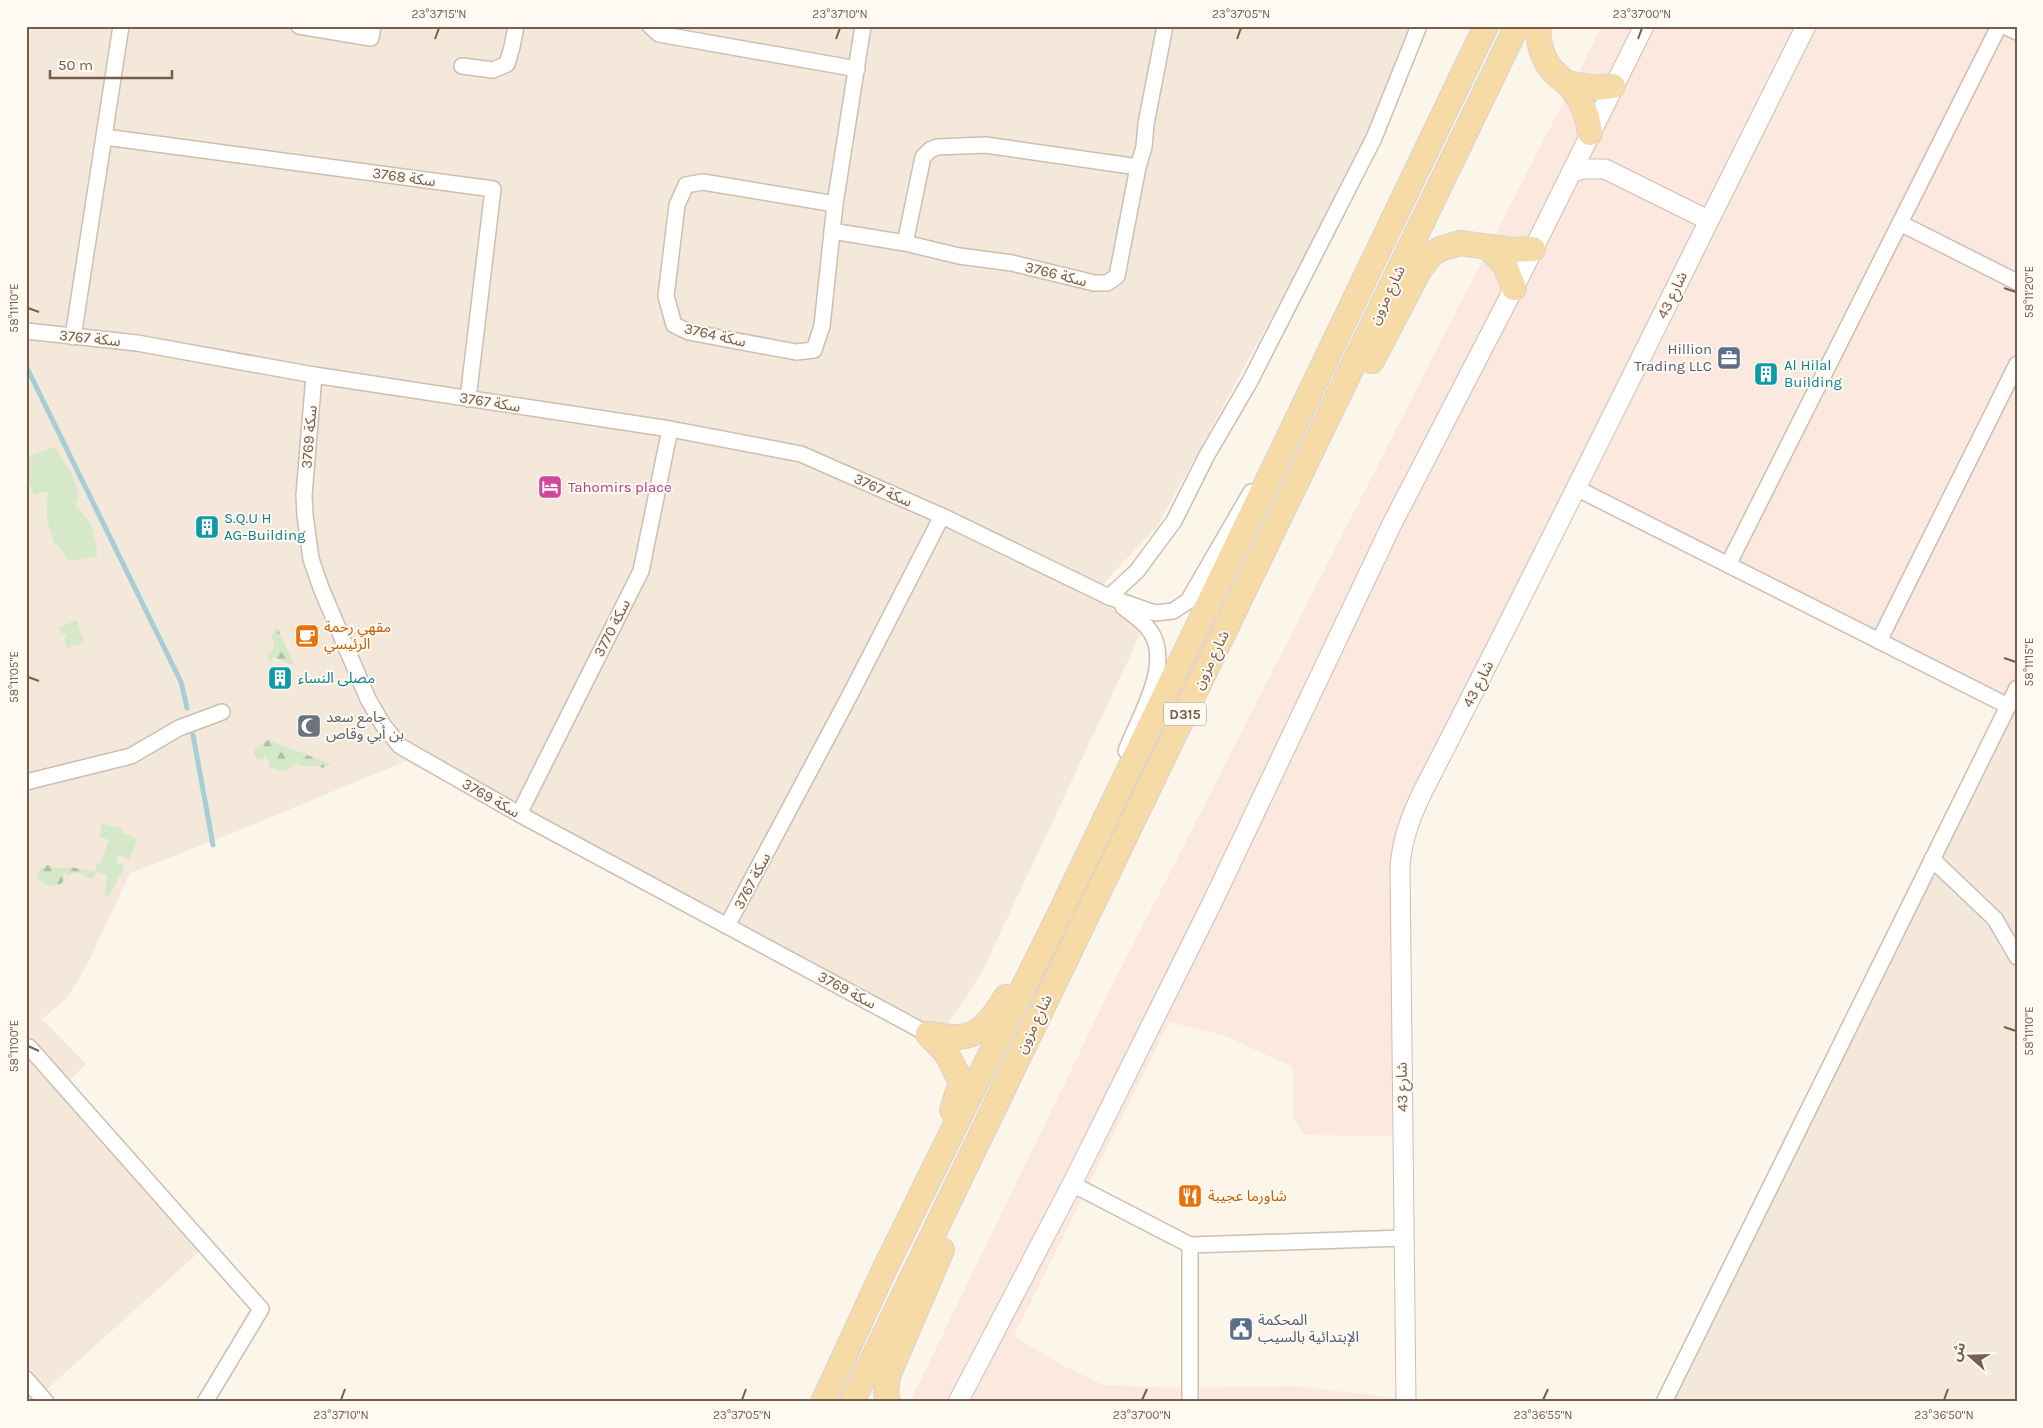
<svg xmlns="http://www.w3.org/2000/svg" width="2043" height="1428" viewBox="0 0 2043 1428" font-family="Karla,'Noto Sans Arabic',sans-serif">
<defs>
<pattern id="forest-firs" width="22" height="20" patternUnits="userSpaceOnUse" patternTransform="scale(1.25)"><rect width="22" height="20" fill="#d5e9c9"/><path d="M5 1l3.5 6h-7zM16 11l3.5 6h-7z" fill="#b1c0a5"/></pattern>
</defs>
<rect width="100%" height="100%" fill="#fcf5ea"/>
<g fill="#f3e8d9">
<path d="M 26,26 L 1412,26 L 1357,161 L 1158,525 L 1093,595 L 1133,624 L 1140,635 L 981,974 L 944,1030 L 893,1022 L 498,808 L 406,761 L 238,831 L 130,873 L 86,967 L 67,998 L 42,1019 L 86,1064 L 70,1080 L 209,1243 L 47,1389 L 35,1402 L 26,1402 Z"/>
<path d="M 2017,702 L 2017,1402 L 1671,1402 Z"/>
</g>
<path fill="#fbe8df" d="M 1602,26 L 2017,26 L 2017,688 L 2008,706 L 1576,488 L 1423,791 L 1400,867 L 1392,1136 L 1304,1135 L 1293,1118 L 1293,1067 L 1223,1035 L 1169,1022 L 1014,1336 L 1062,1365 L 1103,1385 L 1181,1388 L 1295,1386 L 1406,1399 L 1406,1402 L 910,1402 L 1110,990 Z"/>
<g fill="url(#forest-firs)">
<path d="M 276,629 L 278,629 L 295,666 L 273,657 L 270,663 L 267,655 L 273,650 L 274,644 L 272,636 Z"/>
<path d="M 268,740 L 331,764 L 323,768 C 314,764 306,768 297,764 L 297,761 L 288,770 L 277,771 L 274,767 L 270,768 L 268,765 L 270,761 L 266,760 L 266,756 L 262,760 L 258,759 L 254,752 L 256,748 Z"/>
<path d="M 48,865 L 54,868 L 70,867 L 96,872 L 94,879 L 77,873 L 68,875 L 64,872 L 63,882 L 60,885 C 48,888 46,884 37,878 L 39,870 Z"/>
</g>
<g fill="#d5e9c9">
<path d="M 55,447 L 70,470 L 79,494 L 75,505 L 90,522 L 96,543 L 97,556 L 80,560 L 67,560 L 58,544 L 55,546 C 49,526 43,514 49,493 L 46,491 L 34,495 L 26,475 L 26,457 Z"/>
<path d="M 77,620 L 84,643 L 67,648 L 64,638 L 67,636 L 65,632 L 62,634 L 58,628 Z"/>
<path d="M 101,823 L 123,829 L 123,833 L 138,839 L 129,859 L 118,855 L 116,862 L 125,866 L 109,896 L 105,896 L 107,875 L 96,872 L 97,862 L 100,863 L 109,840 L 100,837 Z"/>
</g>
<g fill="none" stroke-linecap="round" stroke-linejoin="round">
<g stroke="#a6ced6" stroke-width="5">
<path d="M 26,366 L 181,682 L 187,708"/>
<path d="M 193,735 L 213,845"/>
</g>
<defs>
<g id="minor">
<path d="M 299,26 L 371,38 L 373,26"/>
<path d="M 650,26 L 659,34 L 857,69"/>
<path d="M 2004,26 L 2017,32"/>
<path d="M 462,66 L 493,70 L 507,64 L 512,47 L 516,26"/>
<path d="M 105,137 L 493,189 L 468,399"/>
<path d="M 835,204 L 703,182 L 686,185 L 677,205 L 666,296 L 674,325 L 689,332 L 796,352 L 814,350 L 822,326 L 835,204 L 863,26"/>
<path d="M 1900,223 L 2017,282"/>
<path d="M 832,231 L 905,243 L 959,256 L 1012,263 L 1094,283 L 1107,283 L 1117,276 L 1138,167 L 1144,147 L 1146,124 L 1165,26"/>
<path d="M 905,243 L 923,157 L 930,150 L 937,147 L 986,145 L 1138,167"/>
<path d="M 26,331 L 137,343 L 314,375 L 670,429 L 801,454 L 942,516 L 1109,597 L 1155,613 L 1173,611 L 1188,601 L 1251,492"/>
<path d="M 73,337 L 121,26"/>
<path d="M 314,375 L 304,495 L 305,515 L 311,559 L 321,588 L 368,699 L 383,725 L 400,746 L 519,814 L 928,1034"/>
<path d="M 1576,488 L 2008,706"/>
<path d="M 1728,565 L 1999,26"/>
<path d="M 1109,597 L 1137,571 L 1174,521 L 1207,455 L 1249,383 L 1374,138 L 1419,26"/>
<path d="M 1123,607 C 1131,613 1140,619 1147,627 C 1176,660 1139,716 1126,751"/>
<path d="M 1879,641 L 2017,364"/>
<path d="M 26,782 L 131,756 L 179,728 L 222,712"/>
<path d="M 519,814 L 641,571 L 670,429"/>
<path d="M 1932,859 L 1995,919 L 2017,957"/>
<path d="M 727,926 L 850,695 L 942,516"/>
<path d="M 29,1047 L 261,1309 L 205,1402"/>
<path d="M 1072,1184 L 1190,1245 L 1404,1238"/>
<path d="M 1190,1245 L 1190,1402"/>
<path d="M 26,1379 L 46,1402"/>
<path d="M 1664,1402 L 2017,688"/>
</g>
<g id="tertiary">
<path d="M 1571,172 L 1584,169 L 1605,169 L 1708,220"/>
<path d="M 958,1402 L 1072,1184 L 1212,903 L 1392,524 L 1514,288 L 1644,26"/>
<path d="M 1406,1402 L 1400,867 C 1402,839 1411,816 1423,791 C 1554,537 1678,281 1806,26"/>
</g>
<g id="primary">
<path d="M 1539,26 C 1537,43 1543,61 1555,73 C 1561,79 1568,83 1573,90 C 1583,102 1588,117 1590,133"/>
<path d="M 1567,83 L 1595,88 L 1613,86"/>
<path d="M 1488,247 L 1505,265 L 1514,288"/>
<path d="M 1372,361 L 1419,271 L 1431,255 L 1440,249 L 1460,243 L 1511,250 L 1533,249"/>
<path d="M 928,1034 L 947,1054 L 961,1082 L 952,1110"/>
<path d="M 928,1034 C 938,1035 950,1038 960,1037 C 983,1035 995,1014 1006,997"/>
<path d="M 823,1402 L 886,1266 L 1063,907 L 1486,26"/>
<path d="M 852,1402 L 1517,26"/>
<path d="M 888,1402 L 886,1392 L 888,1376 L 942,1250"/>
</g>
</defs>
<use href="#minor" stroke="#cebeb0" stroke-width="18"/>
<use href="#tertiary" stroke="#cebeb0" stroke-width="21"/>
<use href="#primary" stroke="#d9d2cd" stroke-width="26"/>
<use href="#minor" stroke="#fff" stroke-width="15"/>
<use href="#tertiary" stroke="#fff" stroke-width="19"/>
<use href="#primary" stroke="#f6dba7" stroke-width="24"/>
</g>
<path fill="none" stroke="#765d4e" stroke-width="2" d="M 435,39 L 439,28M 836,39 L 840,28M 1237,39 L 1241,28M 1638,39 L 1642,28M 2004,288 L 2016,292M 28,308 L 39,312M 2004,658 L 2016,662M 28,677 L 39,681M 2004,1027 L 2016,1031M 28,1046 L 39,1051M 341,1400 L 345,1389M 742,1400 L 746,1389M 1142,1400 L 1147,1389M 1543,1400 L 1548,1389M 1944,1400 L 1948,1389"/>
<defs>
<symbol id="office-square" viewBox="-11 -11 22 22"><rect x="-9" y="-9" width="18" height="18" rx="4" fill="#5c6f8a" stroke="#fef9f1"/><path d="M-6-3h4V-5.5h4V-3h4V5H-6ZM-1-4.5V-3h2v-1.5ZM-6 0V1H6V0Z" fill="#fff"/></symbol>
<symbol id="building-square" viewBox="-11 -11 22 22"><rect x="-9" y="-9" width="18" height="18" rx="4" fill="#0f9aa8" stroke="#fef9f1"/><path d="M-4-6H4V6H1V3H-1V6H-4ZM-2.5-4.3h1.7v1.8h-1.7ZM.8-4.3h1.7v1.8H.8ZM-2.5-1h1.7V.8h-1.7ZM.8-1h1.7V.8H.8Z" fill="#fff"/></symbol>
<symbol id="hotel-square" viewBox="-11 -11 22 22"><rect x="-9" y="-9" width="18" height="18" rx="4" fill="#d1479c" stroke="#fef9f1"/><path d="M-6-4.5h1.5V1H6V5H4.5V3h-9V5H-6ZM-4 0a1.8 1.8 0 1 1 3.6 0ZM.5 0V-2.5h3Q6-2.5 6 0Z" fill="#fff"/></symbol>
<symbol id="cafe-square" viewBox="-11 -11 22 22"><rect x="-9" y="-9" width="18" height="18" rx="4" fill="#e8710a" stroke="#fef9f1"/><path d="M-5.5-4.5H6V0H3Q3 3.5 0 3.5H-2.5Q-5.5 3.5-5.5 0ZM3-3.2v2h1.7v-2ZM-6 4.5H4V6H-6Z" fill="#fff"/></symbol>
<symbol id="mosque-square" viewBox="-11 -11 22 22"><rect x="-9" y="-9" width="18" height="18" rx="4" fill="#6b7280" stroke="#fef9f1"/><path d="M3.5-4.9A6 6 0 1 0 3.5 4.9A5 5 0 1 1 3.5-4.9Z" fill="#fff"/></symbol>
<symbol id="restaurant-square" viewBox="-11 -11 22 22"><rect x="-9" y="-9" width="18" height="18" rx="4" fill="#e8710a" stroke="#fef9f1"/><path d="M-5-6h1v4h1v-4h1v4h1v-4h1v5L-1.5 .5V6h-2V.5L-5-1ZM5-6V6H3V1.5H1.5Q1.5-4 5-6Z" fill="#fff"/></symbol>
<symbol id="civic-square" viewBox="-11 -11 22 22"><rect x="-9" y="-9" width="18" height="18" rx="4" fill="#5c6f8a" stroke="#fef9f1"/><path d="M-.6-6.5H3V-4.5H.6V-3L4-1V1h2V6H-6V1h2V-1L-.6-3ZM-1.2 2.5V6h2.4V2.5Z" fill="#fff"/></symbol>
</defs>
<g fill-rule="evenodd">
<use href="#office-square" x="1715" y="344" width="28" height="28"/>
<use href="#building-square" x="1752" y="360" width="28" height="28"/>
<use href="#hotel-square" x="536" y="473" width="28" height="28"/>
<use href="#building-square" x="193" y="513" width="28" height="28"/>
<use href="#cafe-square" x="293" y="622" width="28" height="28"/>
<use href="#building-square" x="266" y="664" width="28" height="28"/>
<use href="#mosque-square" x="295" y="712" width="28" height="28"/>
<use href="#restaurant-square" x="1176" y="1182" width="28" height="28"/>
<use href="#civic-square" x="1227" y="1315" width="28" height="28"/>
</g>
<g text-anchor="middle" dominant-baseline="central" stroke-width="4" stroke-linejoin="round" paint-order="stroke">
<rect fill="#fef9f1" stroke="#9f8c7f" stroke-width="1" x="1164" y="702.5" width="42" height="23" rx="4"/>
<g font-size="14" font-weight="bold" fill="#765d4e">
<text x="1185" y="714">D315</text>
</g>
<g font-size="15" fill="#765d4e" stroke="#fef9f1">
<text transform="translate(404 177) rotate(8)">سكة 3768</text>
<text transform="translate(1056 274) rotate(14)">سكة 3766</text>
<text transform="translate(1387 295) rotate(-64)">شارع مزون</text>
<text transform="translate(1672 295) rotate(-64)">شارع 43</text>
<text transform="translate(715 335) rotate(13)">سكة 3764</text>
<text transform="translate(90 338) rotate(6)">سكة 3767</text>
<text transform="translate(490 402) rotate(9)">سكة 3767</text>
<text transform="translate(309 437) rotate(-85)">سكة 3769</text>
<text transform="translate(883 490) rotate(24)">سكة 3767</text>
<text transform="translate(612 628) rotate(-63)">سكة 3770</text>
<text transform="translate(1211 660) rotate(-64)">شارع مزون</text>
<text transform="translate(1478 684) rotate(-63)">شارع 43</text>
<text transform="translate(491 798) rotate(30)">سكة 3769</text>
<text transform="translate(752 881) rotate(-62)">سكة 3767</text>
<text transform="translate(847 990) rotate(28)">سكة 3769</text>
<text transform="translate(1034 1024) rotate(-64)">شارع مزون</text>
<text transform="translate(1402 1087) rotate(-91)">شارع 43</text>
</g>
<g font-size="15" fill="#4e5e75" stroke="#fef9f1" text-anchor="end">
<text x="1712" y="349">Hillion<tspan x="1712" dy="17">Trading LLC</tspan></text>
<text x="1258" y="1320" text-anchor="start">المحكمة<tspan x="1258" dy="17">الإبتدائية بالسيب</tspan></text>
</g>
<g font-size="15" fill="#0d838f" stroke="#fef9f1" text-anchor="start">
<text x="1784" y="365">Al Hilal<tspan x="1784" dy="17">Building</tspan></text>
<text x="224" y="518">S.Q.U H<tspan x="224" dy="17">AG-Building</tspan></text>
<text x="298" y="678">مصلى النساء</text>
</g>
<g font-size="15" fill="#b23c85" stroke="#fef9f1" text-anchor="start">
<text x="568" y="487">Tahomirs place</text>
</g>
<g font-size="15" fill="#c56008" stroke="#fef9f1" text-anchor="start">
<text x="324" y="627">مقهي رحمة<tspan x="324" dy="17">الرئيسي</tspan></text>
<text x="1208" y="1196">شاورما عجيبة</text>
</g>
<g font-size="15" fill="#5b616d" stroke="#fef9f1" text-anchor="start">
<text x="326" y="717">جامع سعد<tspan x="326" dy="17">بن أبي وقاص</tspan></text>
</g>
</g>
<rect width="2043" height="1428" fill="none" stroke="#fef9f1" stroke-width="55"/>
<g transform="translate(1970 1356) rotate(290)" stroke="#fef9f1" stroke-width="4" paint-order="stroke">
<path d="M0-4L9 19L0 12L-9 19Z" fill="#765d4e"/>
<text y="-8" font-size="14" font-weight="bold" text-anchor="middle" fill="#765d4e">ش</text>
</g>
<path d="M50 70v8h122v-8" fill="none" stroke="#765d4e" stroke-width="2.5"/>
<text x="58" y="70" font-size="15" fill="#765d4e" stroke="#fef9f1" stroke-width="4" paint-order="stroke">50 m</text>
<rect x="28" y="28" width="1988" height="1372" fill="none" stroke="#765d4e" stroke-width="2"/>
<g font-size="12" text-anchor="middle" fill="#765d4e">
<text x="439" y="18">23°37'15"N</text>
<text x="840" y="18">23°37'10"N</text>
<text x="1241" y="18">23°37'05"N</text>
<text x="1642" y="18">23°37'00"N</text>
<text transform="translate(2029 292) rotate(-90)" y="4">58°11'20"E</text>
<text transform="translate(14 308) rotate(-90)" y="4">58°11'10"E</text>
<text transform="translate(2029 662) rotate(-90)" y="4">58°11'15"E</text>
<text transform="translate(14 677) rotate(-90)" y="4">58°11'05"E</text>
<text transform="translate(2029 1031) rotate(-90)" y="4">58°11'10"E</text>
<text transform="translate(14 1046) rotate(-90)" y="4">58°11'00"E</text>
<text x="341" y="1419">23°37'10"N</text>
<text x="742" y="1419">23°37'05"N</text>
<text x="1142" y="1419">23°37'00"N</text>
<text x="1543" y="1419">23°36'55"N</text>
<text x="1944" y="1419">23°36'50"N</text>
</g>
</svg>
